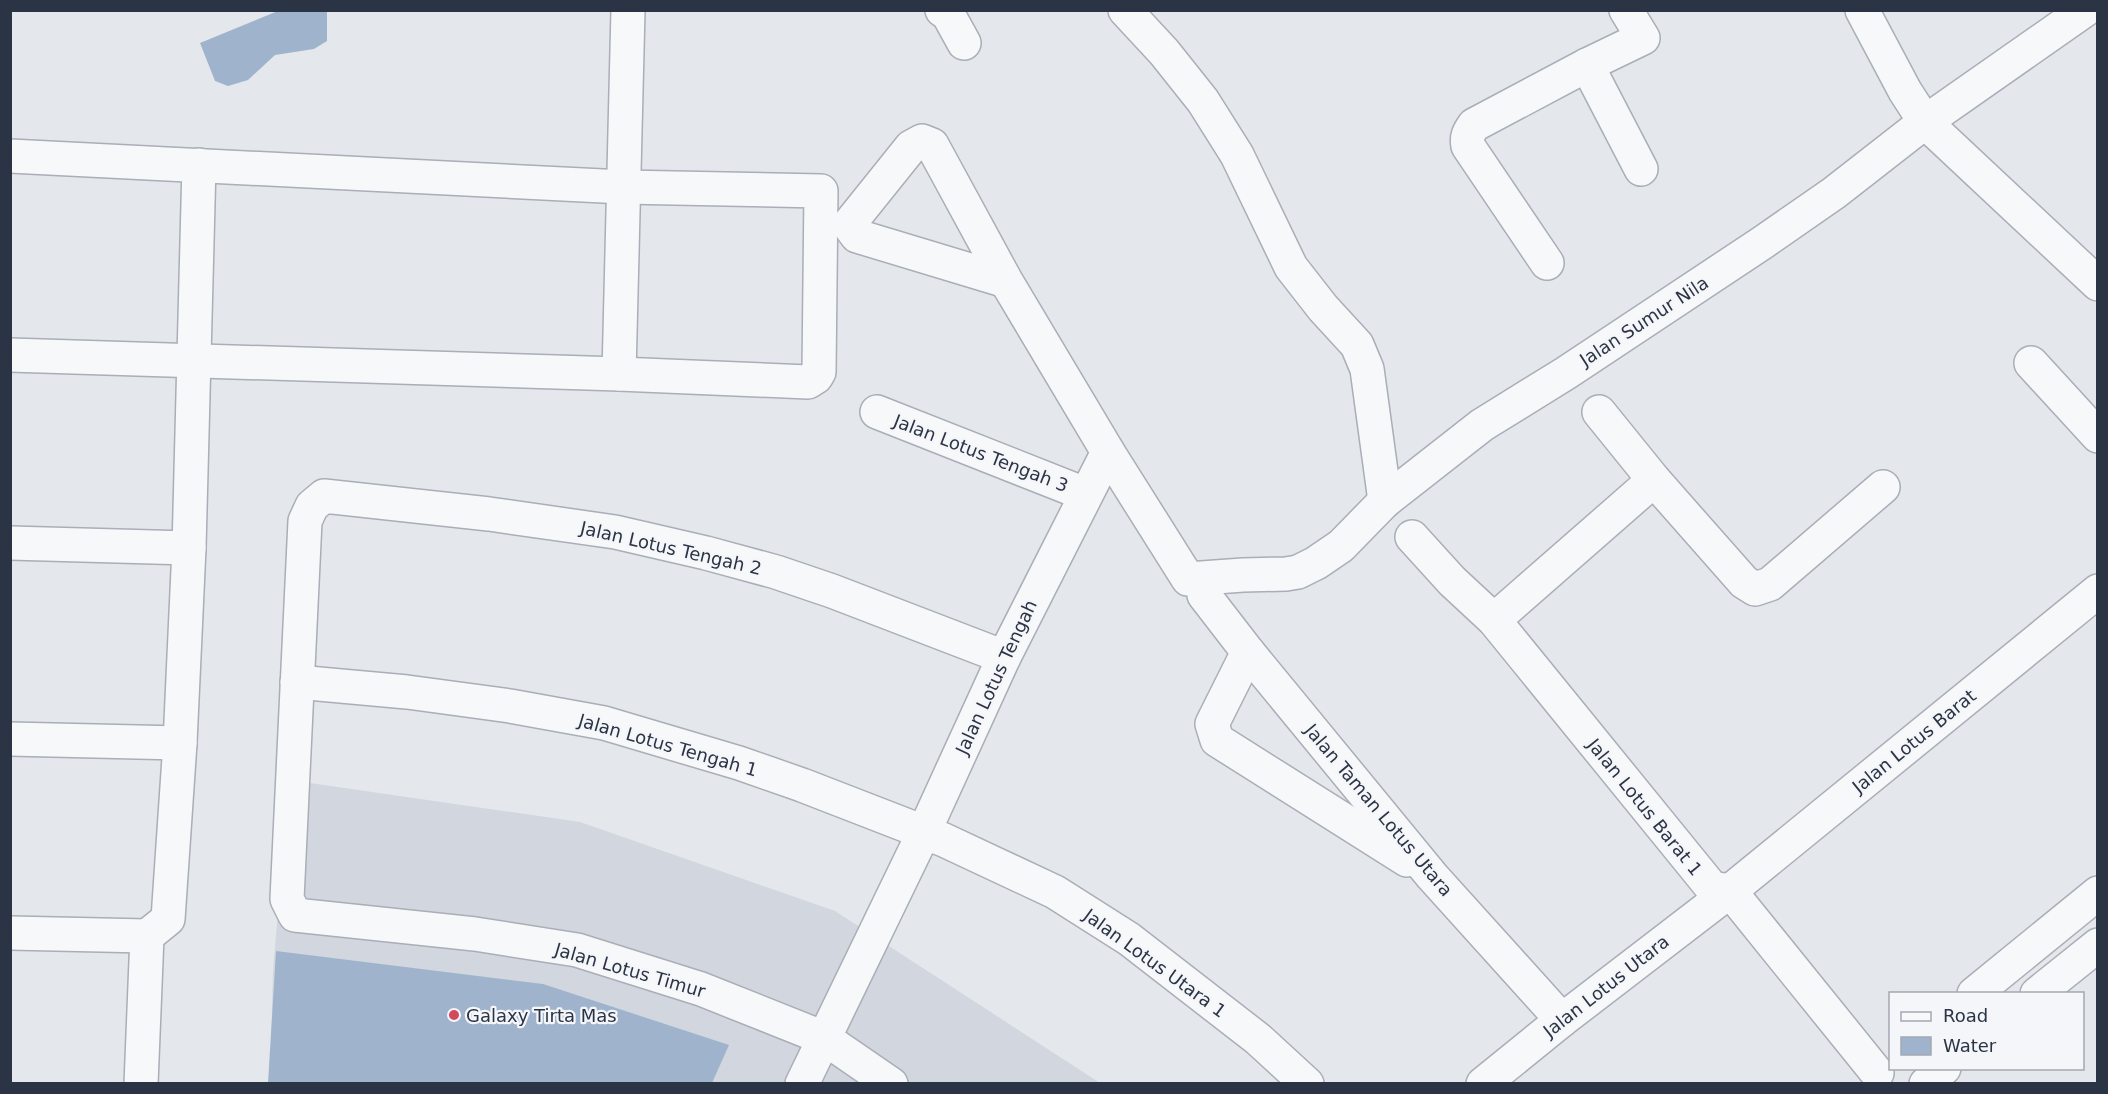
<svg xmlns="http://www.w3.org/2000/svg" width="2108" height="1094" viewBox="0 0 2108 1094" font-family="'DejaVu Sans',sans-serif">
<rect width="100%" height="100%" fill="#e4e7ec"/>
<path fill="#d2d6de" d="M 289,780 L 580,822 L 835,911 L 1100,1083 L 270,1084 L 273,971 Z"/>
<g fill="#9fb4cc">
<path d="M 325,10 L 327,12 L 327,41 L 314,49 L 275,55 L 248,80 L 228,86 L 215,81 L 200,43 L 278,11 Z"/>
<path d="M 276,951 L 543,984 L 729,1045 L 712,1083 L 268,1083 Z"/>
</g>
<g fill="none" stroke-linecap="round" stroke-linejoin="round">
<defs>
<g id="minor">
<path d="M 942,10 L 948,14 L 964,43"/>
<path d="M 1125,10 L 1164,52 L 1203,101 L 1237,155 L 1291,267 L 1323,308 L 1357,345 L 1367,369 L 1385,501"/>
<path d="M 1862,10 L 1905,91 L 1925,122 L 2098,284"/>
<path d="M 1587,65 L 1641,169"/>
<path d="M 10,156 L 623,187 L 821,191 L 819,372 L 816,377 L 808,382 L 619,374 L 10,355"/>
<path d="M 1547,263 L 1468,146 C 1466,137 1469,132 1474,125 L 1587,65 L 1643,38 L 1626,10"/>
<path d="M 2031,363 L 2098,436"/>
<path d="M 619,374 L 628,10"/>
<path d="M 877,412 L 1085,494"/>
<path d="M 1599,412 L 1654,480 L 1744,582 L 1755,589 L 1770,584 L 1883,487"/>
<path d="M 1108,452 L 1188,579 L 1243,575 L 1286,574 L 1298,572 L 1316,563 L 1341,546 L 1385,501 L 1482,425 L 1566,373 L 1762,243 L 1834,193 L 1925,122 L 2085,10"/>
<path d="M 1412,537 L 1452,581 L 1494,620 L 1712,888 L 1730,891 L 1877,1073"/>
<path d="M 10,543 L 189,548"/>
<path d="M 1204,595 L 1248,652 L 1432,876 L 1562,1020"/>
<path d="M 1494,620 L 1654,480"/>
<path d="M 1248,652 L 1212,724 L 1217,740 L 1407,860"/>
<path d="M 297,682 L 407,692 L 510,706 L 604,723 L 739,763 L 802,785 L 944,840 L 1055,892 L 1129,939 L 1258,1039 L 1307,1084"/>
<path d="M 10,739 L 180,743"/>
<path d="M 10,933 L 147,936"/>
<path d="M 1974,994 L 2098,893"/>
<path d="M 2037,994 L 2098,945"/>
<path d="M 141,1084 L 147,936 L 168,919 L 180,743 L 189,548 L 199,165"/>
<path d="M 802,1084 L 924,832 L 1004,657 L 1108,452 L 1006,281 L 932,145 L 922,141 L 911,147 L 850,223 L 851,228 L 857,236 L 1006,281"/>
<path d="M 891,1084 L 824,1038 L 701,989 L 577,950 L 475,934 L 295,915 L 287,899 L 305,521 L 312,506 L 324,496 L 489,514 L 615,532 L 706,553 L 776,572 L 832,591 L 1004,657"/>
<path d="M 1483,1084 L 1562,1020 L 1730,891 L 2098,591"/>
<path d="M 1926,1084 L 1944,1068"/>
</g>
</defs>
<use href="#minor" stroke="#a9aeb7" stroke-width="36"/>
<use href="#minor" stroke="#f7f8fa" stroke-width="33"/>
</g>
<circle fill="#d1495b" stroke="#f4f6f9" stroke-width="2" cx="454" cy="1015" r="6"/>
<g text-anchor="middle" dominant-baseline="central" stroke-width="4.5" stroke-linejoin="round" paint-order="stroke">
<g font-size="18" fill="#2b3445" stroke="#f4f6f9">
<text transform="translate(1644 321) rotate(-33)">Jalan Sumur Nila</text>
<text transform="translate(981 453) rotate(21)">Jalan Lotus Tengah 3</text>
<text transform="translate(671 548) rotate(13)">Jalan Lotus Tengah 2</text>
<text transform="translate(996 677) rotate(-65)">Jalan Lotus Tengah</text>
<text transform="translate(1914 741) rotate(-39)">Jalan Lotus Barat</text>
<text transform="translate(668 745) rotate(16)">Jalan Lotus Tengah 1</text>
<text transform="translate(1645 807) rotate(51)">Jalan Lotus Barat 1</text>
<text transform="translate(1379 810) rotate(50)">Jalan Taman Lotus Utara</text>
<text transform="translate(1155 963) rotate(36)">Jalan Lotus Utara 1</text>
<text transform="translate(630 970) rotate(16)">Jalan Lotus Timur</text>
<text transform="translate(1606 986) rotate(-38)">Jalan Lotus Utara</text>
</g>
<g font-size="18" fill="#2b3445" stroke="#f4f6f9" text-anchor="start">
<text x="466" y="1015">Galaxy Tirta Mas</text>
</g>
</g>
<rect width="2108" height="1094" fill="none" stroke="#2b3445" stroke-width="24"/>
<rect x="1889" y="992" width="195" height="78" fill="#f4f6f9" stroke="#a4a8b1" stroke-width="1.5"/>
<rect x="1901" y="1012" width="30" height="9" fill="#f7f8fa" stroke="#a4a8b1" stroke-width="1.5"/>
<text x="1943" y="1022" font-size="18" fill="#2b3445">Road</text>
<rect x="1901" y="1037" width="30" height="18" fill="#9fb4cc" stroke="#a4a8b1" stroke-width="1.5"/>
<text x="1943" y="1052" font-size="18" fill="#2b3445">Water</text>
</svg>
